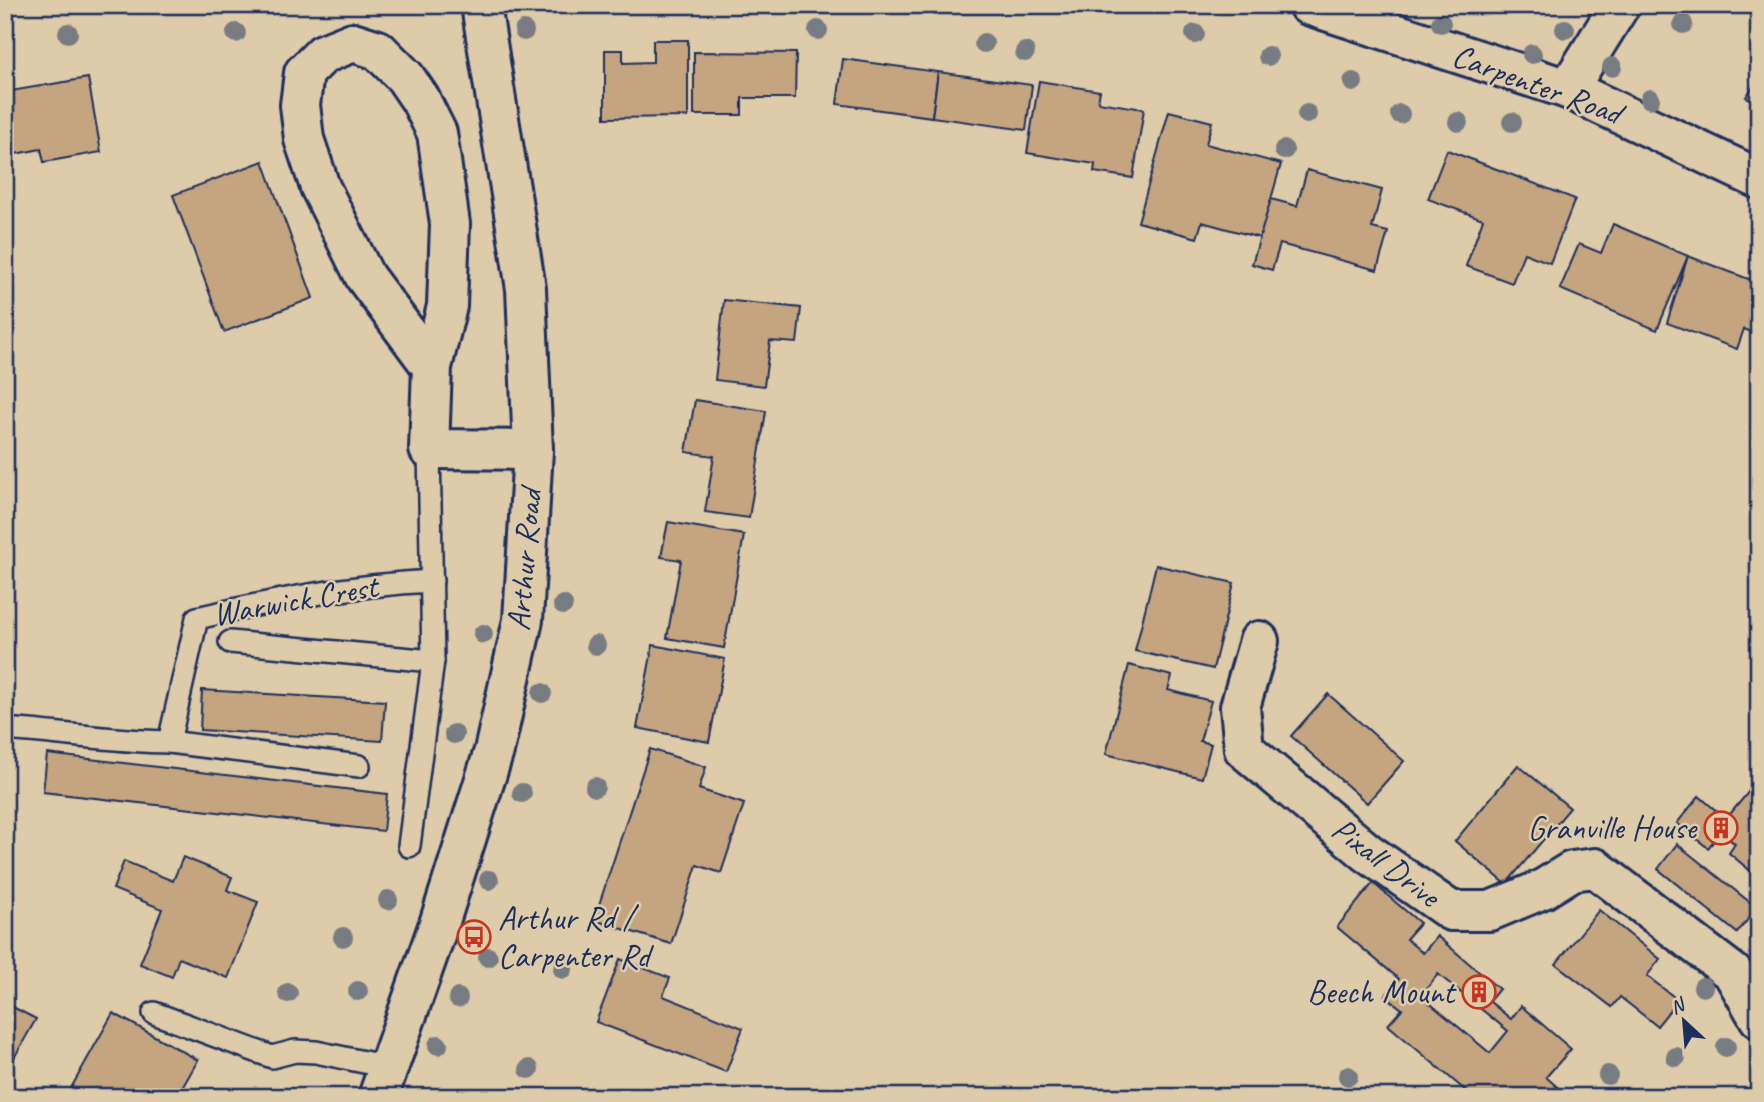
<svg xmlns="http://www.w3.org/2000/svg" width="1764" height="1102" viewBox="0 0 1764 1102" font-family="Caveat,sans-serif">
<rect width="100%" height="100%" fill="#decba9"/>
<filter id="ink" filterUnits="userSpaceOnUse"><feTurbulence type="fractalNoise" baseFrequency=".0143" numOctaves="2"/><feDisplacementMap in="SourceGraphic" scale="14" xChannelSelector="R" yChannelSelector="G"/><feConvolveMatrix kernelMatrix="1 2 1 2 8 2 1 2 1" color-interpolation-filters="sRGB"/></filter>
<g filter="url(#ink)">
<g fill="#c4a580" stroke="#1b2f5e" stroke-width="2" fill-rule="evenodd">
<path d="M 653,40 L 688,40 L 688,117 L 605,118 L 605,50 L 623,50 L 623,63 L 653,62 Z"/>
<path d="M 694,52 L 796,53 L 795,98 L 742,98 L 742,115 L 694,115 Z"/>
<path d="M 843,59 L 938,72 L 932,117 L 837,104 Z"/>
<path d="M 938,72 L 1032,85 L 1026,130 L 932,117 Z"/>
<path d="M 88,78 L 101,152 L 44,162 L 41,149 L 5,156 L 5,92 Z"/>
<path d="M 1759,78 L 1759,105 L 1746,97 Z"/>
<path d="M 1039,81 L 1100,91 L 1098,102 L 1144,109 L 1133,178 L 1094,172 L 1095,164 L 1027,153 Z"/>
<path d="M 1169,111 L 1212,122 L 1206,144 L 1281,164 L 1260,238 L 1202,222 L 1197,238 L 1138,222 Z"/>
<path d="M 1447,150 L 1575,199 L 1550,263 L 1524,253 L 1512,283 L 1466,266 L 1483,219 L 1428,199 Z"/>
<path d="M 263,161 L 313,298 L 224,332 L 173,195 Z"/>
<path d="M 1307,170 L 1382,190 L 1372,228 L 1388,232 L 1377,270 L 1280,244 L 1272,270 L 1252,264 L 1271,199 L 1297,206 Z"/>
<path d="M 1613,224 L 1688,256 L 1657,330 L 1560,289 L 1579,244 L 1601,253 Z"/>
<path d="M 1688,256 L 1759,283 L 1759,335 L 1744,329 L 1737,349 L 1667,323 Z"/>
<path d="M 724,300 L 801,308 L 797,343 L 770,341 L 764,386 L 715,380 Z"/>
<path d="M 695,400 L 766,411 L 749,518 L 705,512 L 714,456 L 686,452 Z"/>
<path d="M 668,522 L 744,535 L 724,648 L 667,638 L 681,560 L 661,557 Z"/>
<path d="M 1156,565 L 1234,583 L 1213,669 L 1135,651 Z"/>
<path d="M 653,645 L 725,659 L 709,742 L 637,728 Z"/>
<path d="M 1129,665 L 1172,676 L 1168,690 L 1211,701 L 1200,741 L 1211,744 L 1202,778 L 1106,754 Z"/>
<path d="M 202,690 L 385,701 L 382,741 L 200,730 Z"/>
<path d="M 1328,694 L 1404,761 L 1367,803 L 1291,736 Z"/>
<path d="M 650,749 L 706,767 L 699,789 L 744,804 L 721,873 L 697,865 L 671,944 L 594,920 Z"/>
<path d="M 47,754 L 387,794 L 383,831 L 43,792 Z"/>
<path d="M 1518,765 L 1570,808 L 1506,884 L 1455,841 Z"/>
<path d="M 1759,779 L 1759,878 L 1729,853 L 1735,844 L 1721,832 L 1708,848 L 1677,823 L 1699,796 L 1726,819 Z"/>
<path d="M 1677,844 L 1757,908 L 1737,933 L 1658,869 Z"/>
<path d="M 183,857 L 232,877 L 227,890 L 258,902 L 228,978 L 179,958 L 172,977 L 140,964 L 162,909 L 113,889 L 124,861 L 173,881 Z"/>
<path d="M 1373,883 L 1420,923 L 1406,939 L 1423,953 L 1437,936 L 1499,989 L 1489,1001 L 1511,1019 L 1521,1006 L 1571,1049 L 1546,1077 L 1563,1092 L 1559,1097 L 1473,1097 L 1388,1025 L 1402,1009 L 1385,996 L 1399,979 L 1337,927 ZM 1438,974 L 1508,1031 L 1490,1053 L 1421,996 Z"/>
<path d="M 1599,910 L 1660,959 L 1647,976 L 1678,1000 L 1657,1026 L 1620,997 L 1612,1007 L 1556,964 Z"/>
<path d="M 620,959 L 670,978 L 663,996 L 743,1028 L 726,1072 L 596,1022 Z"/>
<path d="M 5,1003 L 36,1019 L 5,1074 Z"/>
<path d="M 113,1013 L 198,1060 L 177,1097 L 66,1097 Z"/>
</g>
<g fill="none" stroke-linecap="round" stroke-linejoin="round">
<defs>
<g id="lane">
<path d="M 230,642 L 433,661"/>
<path d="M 5,729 C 60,733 114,741 169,742 L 197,618 C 275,600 352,585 432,581"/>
<path d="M 169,742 L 359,766"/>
<path d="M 409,846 L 433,661 L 429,449"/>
<path d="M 154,1013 L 272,1057 L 295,1051 L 316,1052 L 388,1067"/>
</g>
<g id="street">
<path d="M 1308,5 L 1568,89 L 1759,179"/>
<path d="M 1568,89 L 1620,5"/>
<path d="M 432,367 L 447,306 L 450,224 L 437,133 L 420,99 L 405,77 L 378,50 L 353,42 L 323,54 L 304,73 L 300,105 L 304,139 L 320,187 L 365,277 L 432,367 L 429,449 L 533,450"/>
<path d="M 1259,641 L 1240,707 L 1244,749 L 1368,853 L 1451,911 L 1490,911 L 1543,889 L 1572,871 L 1595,868 L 1733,973 L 1759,1018"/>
</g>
<path id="secondary" d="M 378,1097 L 440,921 L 494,751 L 523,620 L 533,450 L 526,289 L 481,5"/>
</defs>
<use href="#lane" stroke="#1b2f5e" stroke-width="26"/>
<use href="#street" stroke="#1b2f5e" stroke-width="44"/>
<use href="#secondary" stroke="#1b2f5e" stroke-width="44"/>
<use href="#lane" stroke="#decba9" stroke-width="21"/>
<use href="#street" stroke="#decba9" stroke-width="38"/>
<use href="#secondary" stroke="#decba9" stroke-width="38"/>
</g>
<g fill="#777b82">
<circle cx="1441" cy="23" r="10"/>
<circle cx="1683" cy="24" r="10"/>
<circle cx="1565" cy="29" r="10"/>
<circle cx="818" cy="30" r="10"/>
<circle cx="524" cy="31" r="10"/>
<circle cx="68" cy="33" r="10"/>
<circle cx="236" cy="33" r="10"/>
<circle cx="1195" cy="34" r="10"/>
<circle cx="984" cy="43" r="10"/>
<circle cx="1025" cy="52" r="10"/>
<circle cx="1532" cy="54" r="10"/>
<circle cx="1268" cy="56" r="10"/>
<circle cx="1612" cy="67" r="10"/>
<circle cx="1353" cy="82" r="10"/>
<circle cx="1650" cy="99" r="10"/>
<circle cx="1307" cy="114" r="10"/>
<circle cx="1400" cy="114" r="10"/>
<circle cx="1458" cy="122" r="10"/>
<circle cx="1512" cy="122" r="10"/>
<circle cx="1284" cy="150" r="10"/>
<circle cx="563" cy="605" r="10"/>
<circle cx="483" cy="634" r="10"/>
<circle cx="596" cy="645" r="10"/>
<circle cx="542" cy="693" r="10"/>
<circle cx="454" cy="734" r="10"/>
<circle cx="595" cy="787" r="10"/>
<circle cx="522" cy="793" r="10"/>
<circle cx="489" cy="880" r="10"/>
<circle cx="388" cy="900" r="10"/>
<circle cx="343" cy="937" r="10"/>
<circle cx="488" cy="957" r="10"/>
<circle cx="563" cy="969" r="10"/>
<circle cx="1703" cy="987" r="10"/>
<circle cx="358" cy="991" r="10"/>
<circle cx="288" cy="993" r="10"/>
<circle cx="458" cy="998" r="10"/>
<circle cx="438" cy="1045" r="10"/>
<circle cx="1726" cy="1047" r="10"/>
<circle cx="1676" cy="1057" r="10"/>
<circle cx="529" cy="1069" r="10"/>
<circle cx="1608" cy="1075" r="10"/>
<circle cx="1348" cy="1076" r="10"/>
</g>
</g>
<defs>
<symbol id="building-ring" viewBox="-11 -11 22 22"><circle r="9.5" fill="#decba9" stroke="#c8321e" stroke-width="1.5"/><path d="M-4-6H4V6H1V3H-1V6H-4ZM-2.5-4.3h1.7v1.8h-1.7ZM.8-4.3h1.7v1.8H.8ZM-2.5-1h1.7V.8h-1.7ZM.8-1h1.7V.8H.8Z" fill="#c8321e"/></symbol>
<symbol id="bus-ring" viewBox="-11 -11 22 22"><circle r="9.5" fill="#decba9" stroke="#c8321e" stroke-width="1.5"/><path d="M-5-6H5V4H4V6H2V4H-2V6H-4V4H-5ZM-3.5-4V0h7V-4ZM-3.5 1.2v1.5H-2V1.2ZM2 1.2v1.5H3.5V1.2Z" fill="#c8321e"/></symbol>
</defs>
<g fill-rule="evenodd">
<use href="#building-ring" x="1702" y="809" width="38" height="38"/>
<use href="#bus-ring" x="455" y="918" width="38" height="38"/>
<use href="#building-ring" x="1460" y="973" width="38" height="38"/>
</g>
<g text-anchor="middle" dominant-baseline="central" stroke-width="5" stroke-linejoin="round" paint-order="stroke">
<g font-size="33" fill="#1b2f5e" stroke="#decba9">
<text transform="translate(1537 84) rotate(20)">Carpenter Road</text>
<text transform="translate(524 560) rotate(-85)">Arthur Road</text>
<text transform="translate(295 600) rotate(-10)">Warwick Crest</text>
<text transform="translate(1386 862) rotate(37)">Pixall Drive</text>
</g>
<g font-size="33" fill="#1b2f5e" stroke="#decba9" text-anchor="end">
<text x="1696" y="828">Granville House</text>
<text x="498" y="918" text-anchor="start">Arthur Rd /<tspan x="498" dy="38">Carpenter Rd</tspan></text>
<text x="1454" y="992">Beech Mount</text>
</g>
</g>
<rect width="1764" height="1102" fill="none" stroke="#decba9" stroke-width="28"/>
<rect x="14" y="14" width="1736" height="1074" fill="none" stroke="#1b2f5e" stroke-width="2.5" filter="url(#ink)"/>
<g transform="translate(1684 1021) rotate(334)" stroke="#decba9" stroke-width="5" paint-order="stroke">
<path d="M0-5L12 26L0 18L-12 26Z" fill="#1b2f5e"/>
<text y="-10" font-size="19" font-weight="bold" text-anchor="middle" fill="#1b2f5e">N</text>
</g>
</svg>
